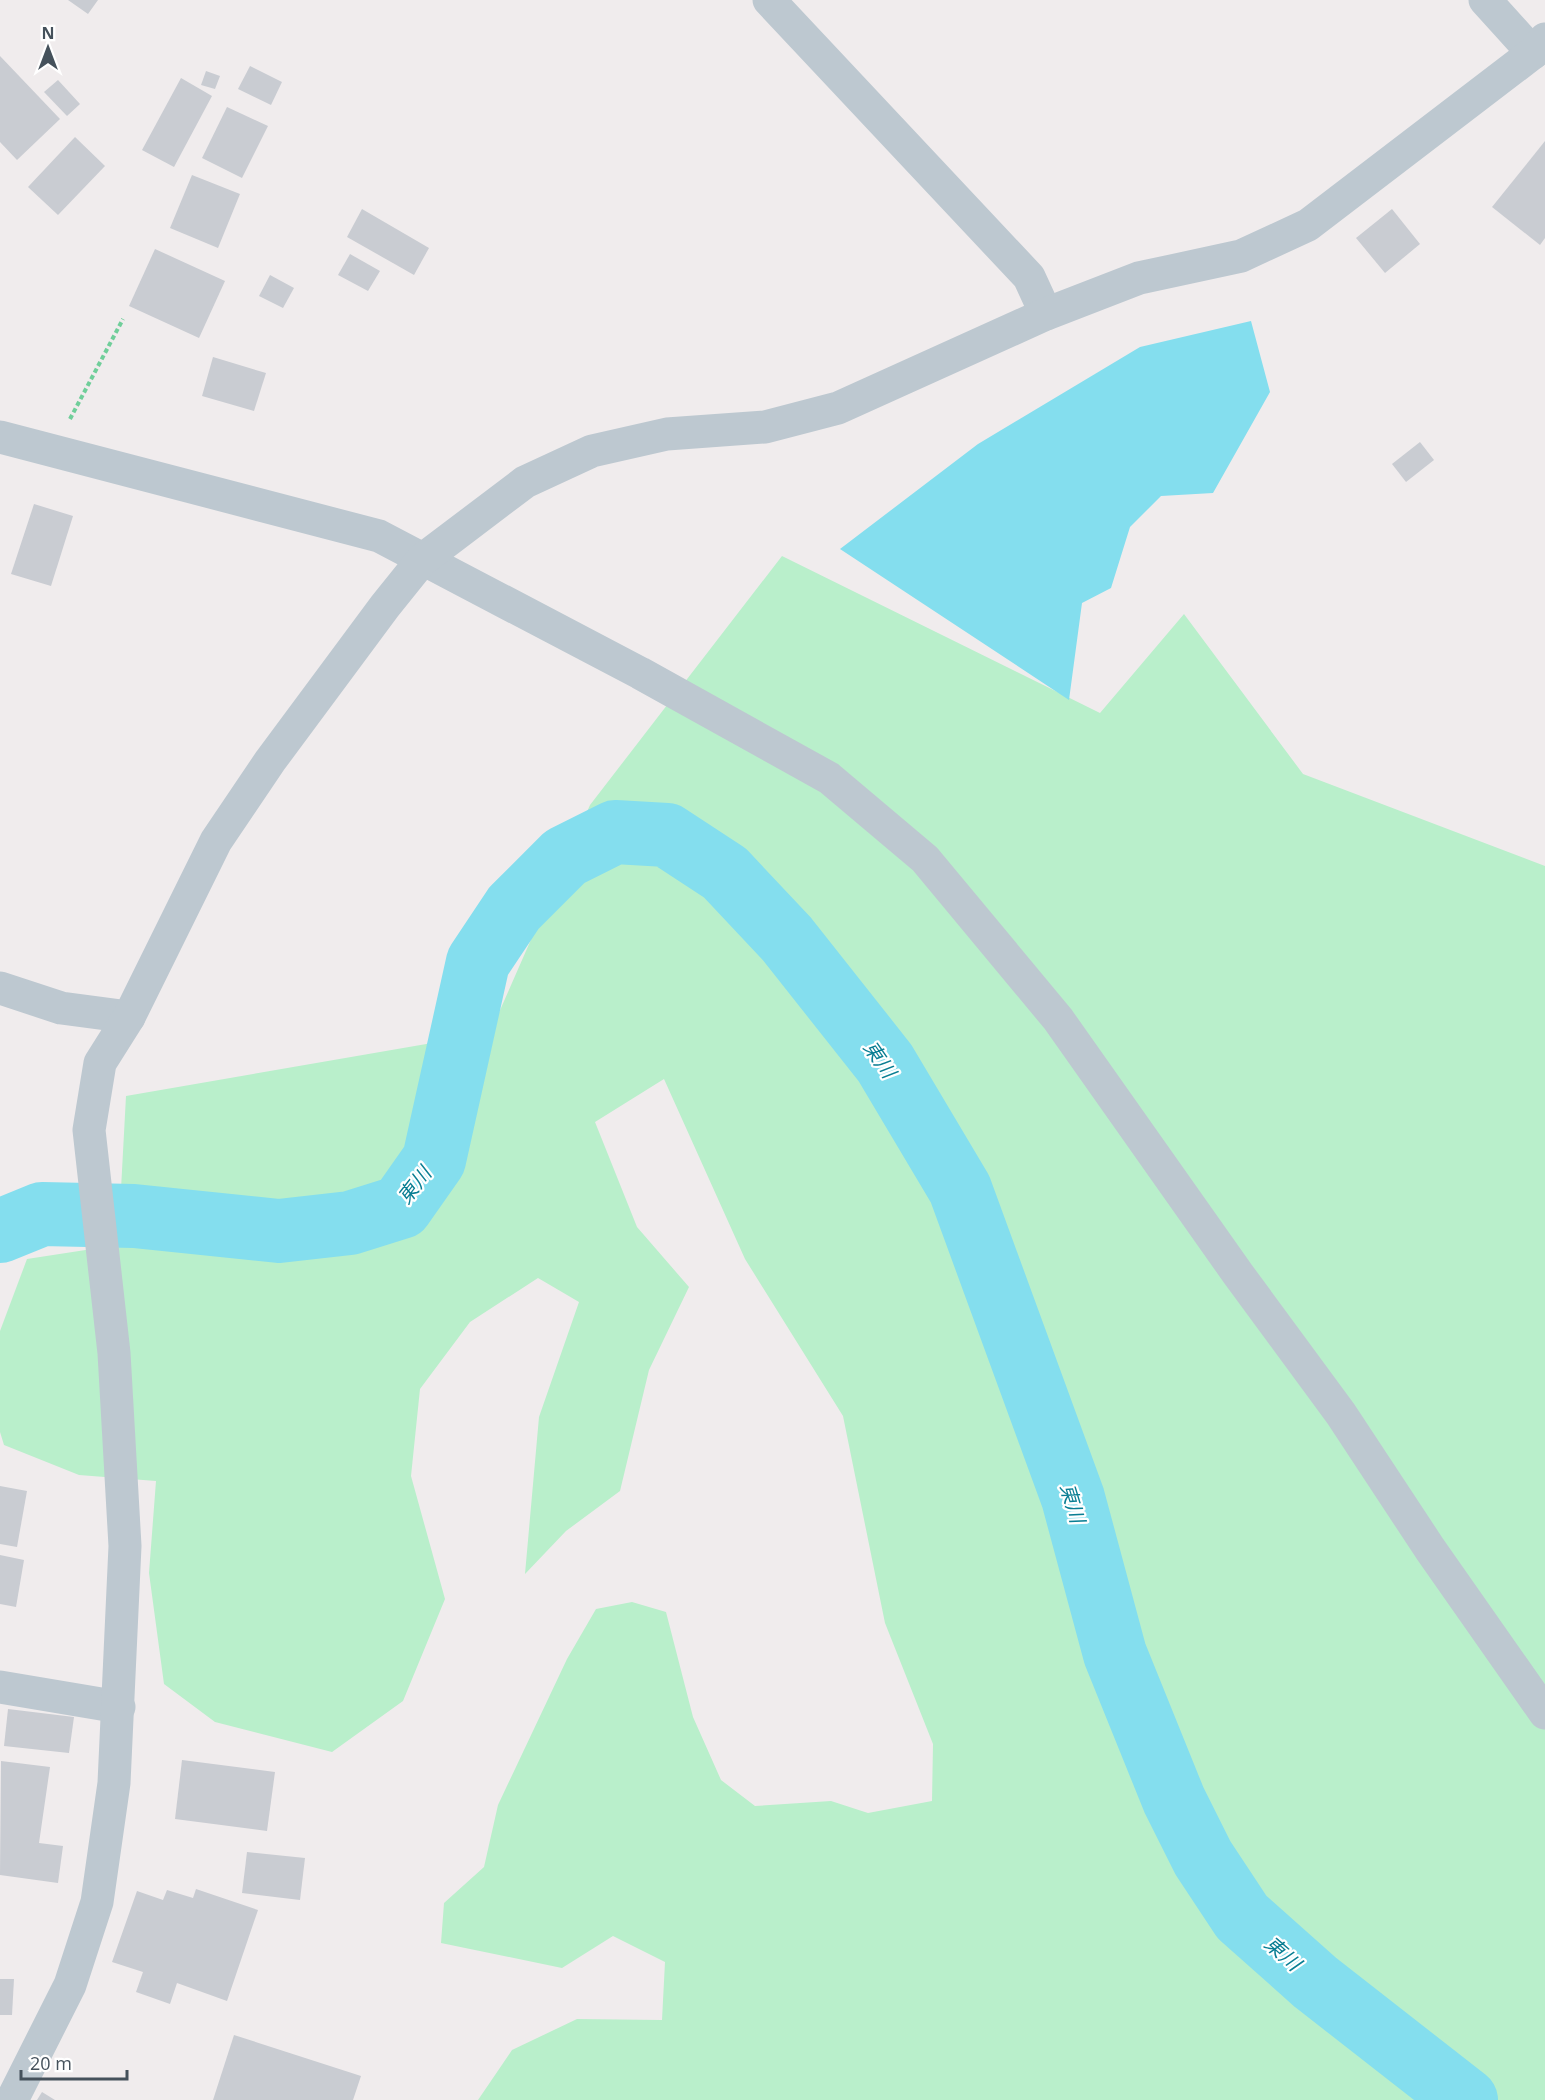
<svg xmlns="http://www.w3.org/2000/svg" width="1545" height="2100" viewBox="0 0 1545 2100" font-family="'Open Sans','Noto Sans JP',sans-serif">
<rect width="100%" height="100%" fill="#f0eced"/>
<path fill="#b9efcb" d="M 782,556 L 1100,713 L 1184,614 L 1303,774 L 1545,866 L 1545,2100 L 478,2100 L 512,2050 L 577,2019 L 662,2020 L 665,1962 L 613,1936 L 562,1968 L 441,1943 L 444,1903 L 484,1867 L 498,1805 L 567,1659 L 596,1609 L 632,1602 L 666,1612 L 693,1717 L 721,1780 L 755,1806 L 831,1801 L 868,1813 L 932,1801 L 933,1744 L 885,1623 L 843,1416 L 745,1259 L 664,1079 L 595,1122 L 637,1227 L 689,1287 L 649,1370 L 620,1491 L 566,1531 L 525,1574 L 539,1417 L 579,1302 L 538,1278 L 470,1322 L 420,1389 L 411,1476 L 445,1599 L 403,1701 L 332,1752 L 215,1722 L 164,1684 L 149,1573 L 156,1481 L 79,1475 L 4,1445 L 0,1432 L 0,1331 L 27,1259 L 118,1245 L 126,1096 L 490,1033 L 590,805 Z"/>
<path fill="#84deee" d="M 1251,321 L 1270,392 L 1213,493 L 1161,496 L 1130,527 L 1111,588 L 1082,603 L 1069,700 L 840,549 L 978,444 L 1140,347 Z"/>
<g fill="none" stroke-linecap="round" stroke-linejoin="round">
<path stroke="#84deee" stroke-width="64" d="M 0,1231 L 42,1214 L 134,1216 L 279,1231 L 350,1223 L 401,1207 L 434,1160 L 478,962 L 514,908 L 565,857 L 615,832 L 667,835 L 725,873 L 787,939 L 885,1063 L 960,1189 L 1073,1498 L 1115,1654 L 1174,1800 L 1203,1858 L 1242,1917 L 1315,1982 L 1466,2100"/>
</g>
<g fill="#c9ccd2">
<path d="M 68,0 L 98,0 L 88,14 Z"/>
<path d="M 0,56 L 60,119 L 17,160 L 0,142 Z"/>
<path d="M 250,66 L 282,82 L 271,105 L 238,89 Z"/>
<path d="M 206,71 L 220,76 L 215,89 L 201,85 Z"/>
<path d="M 181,78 L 212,96 L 174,167 L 142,150 Z"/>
<path d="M 58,80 L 80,104 L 67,116 L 44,92 Z"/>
<path d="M 227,107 L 268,126 L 242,178 L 202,158 Z"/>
<path d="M 75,137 L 105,166 L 58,215 L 28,187 Z"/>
<path d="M 1545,141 L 1545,238 L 1540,245 L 1492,207 Z"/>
<path d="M 192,175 L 240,194 L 218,248 L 170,228 Z"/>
<path d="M 362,209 L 429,248 L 414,275 L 347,237 Z"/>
<path d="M 1392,209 L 1420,244 L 1385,273 L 1356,238 Z"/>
<path d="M 155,249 L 225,281 L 199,338 L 129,306 Z"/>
<path d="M 350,254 L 380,271 L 368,291 L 338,275 Z"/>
<path d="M 270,275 L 294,288 L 283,308 L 259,296 Z"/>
<path d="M 213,357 L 266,373 L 254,411 L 202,396 Z"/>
<path d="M 1420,442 L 1434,460 L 1406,482 L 1392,464 Z"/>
<path d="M 34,504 L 73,516 L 51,586 L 11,574 Z"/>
<path d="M 0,1486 L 27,1491 L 17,1547 L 0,1544 Z"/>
<path d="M 0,1555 L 24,1560 L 16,1607 L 0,1604 Z"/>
<path d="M 8,1709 L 74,1717 L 69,1753 L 4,1746 Z"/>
<path d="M 182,1760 L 275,1772 L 267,1831 L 175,1819 Z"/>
<path d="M 1,1761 L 50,1767 L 39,1843 L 63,1846 L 58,1883 L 0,1875 Z"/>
<path d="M 247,1852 L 305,1858 L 300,1900 L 242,1893 Z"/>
<path d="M 196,1889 L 258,1910 L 227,2001 L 177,1983 L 170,2004 L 136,1992 L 143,1972 L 112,1962 L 137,1891 L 163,1900 L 167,1890 L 193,1898 Z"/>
<path d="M 0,1979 L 14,1979 L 12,2015 L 0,2015 Z"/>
<path d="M 234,2035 L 361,2076 L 353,2100 L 213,2100 Z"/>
<path d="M 42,2092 L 55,2100 L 37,2100 Z"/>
</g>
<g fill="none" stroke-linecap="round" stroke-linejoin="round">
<path stroke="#70ce9a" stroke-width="4" stroke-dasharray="4.5 3" stroke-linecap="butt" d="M 70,419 L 123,319"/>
<g stroke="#bdc8d0" stroke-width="33">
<path d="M 769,0 L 1029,277 L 1046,314"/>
<path d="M 1485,0 L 1533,53"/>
<path d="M 0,437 L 379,536 L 640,673 L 829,778 L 925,859 L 1058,1019 L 1238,1274 L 1341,1414 L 1430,1549 L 1545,1713"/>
<path d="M 0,988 L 61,1008 L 129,1017"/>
<path d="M 0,1687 L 119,1707"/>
<path d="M 12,2100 L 70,1985 L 97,1902 L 114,1783 L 125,1546 L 114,1353 L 89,1130 L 100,1063 L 129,1017 L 216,841 L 270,761 L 385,606 L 422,560 L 525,482 L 592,451 L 667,434 L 765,427 L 838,408 L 1046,314 L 1139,278 L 1241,256 L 1308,225 L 1533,53 L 1545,39"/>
</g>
</g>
<g text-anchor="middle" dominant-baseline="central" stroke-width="4.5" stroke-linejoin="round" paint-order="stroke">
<g font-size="20" font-style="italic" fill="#097e93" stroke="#fff">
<text transform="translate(880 1059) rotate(55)">東川</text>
<text transform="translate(414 1185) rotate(-52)">東川</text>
<text transform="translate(1073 1503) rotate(73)">東川</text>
<text transform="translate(1283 1953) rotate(41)">東川</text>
</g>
</g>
<g transform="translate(48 48)" stroke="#ffffff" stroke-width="4.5" paint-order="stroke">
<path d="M0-4.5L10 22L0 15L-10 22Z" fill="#45515b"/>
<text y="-9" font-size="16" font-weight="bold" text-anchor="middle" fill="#45515b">N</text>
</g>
<path d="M21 2070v9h106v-9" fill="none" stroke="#45515b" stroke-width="3"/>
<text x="30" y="2070" font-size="18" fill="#45515b" stroke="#ffffff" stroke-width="4.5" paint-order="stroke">20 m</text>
</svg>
